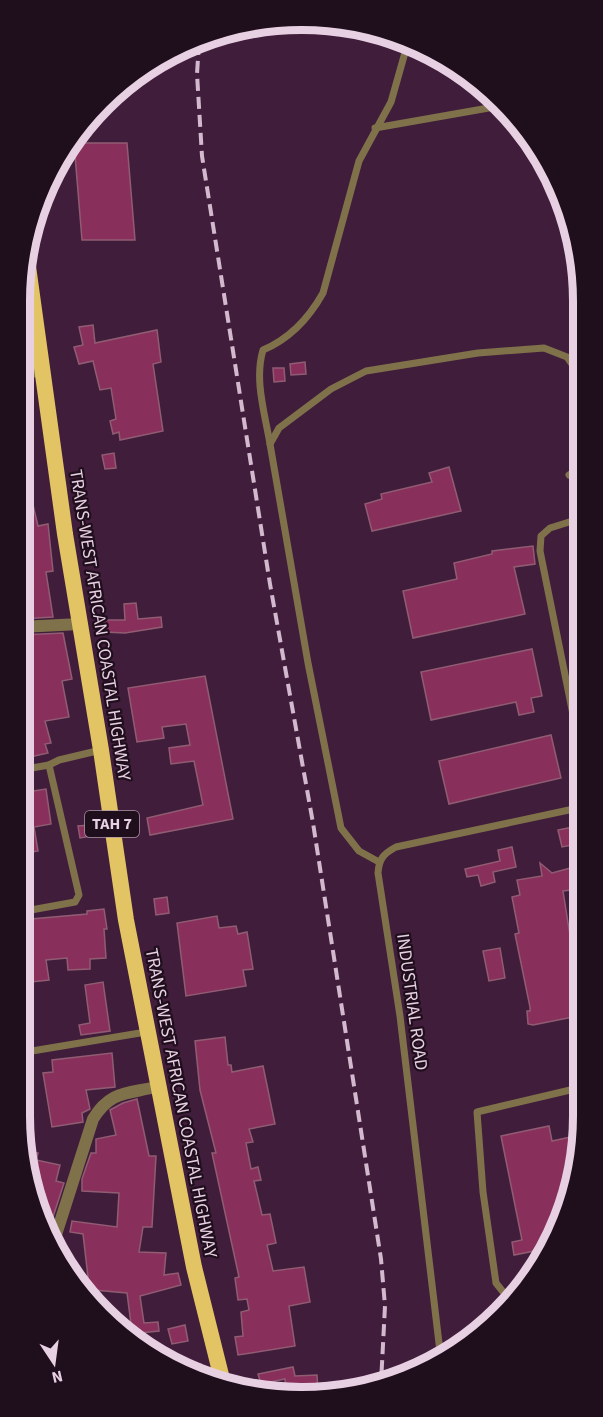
<svg xmlns="http://www.w3.org/2000/svg" width="603" height="1417" viewBox="0 0 603 1417" font-family="'Source Sans 3',sans-serif">
<rect width="100%" height="100%" fill="#411d3c"/>
<g fill="#892f5c" stroke="#905c72" stroke-width="1.5">
<path d="M 74,143 L 127,143 L 135,240 L 82,240 Z"/>
<path d="M 93,325 L 95,343 L 157,330 L 161,362 L 153,364 L 163,431 L 120,440 L 119,432 L 113,434 L 110,421 L 116,419 L 111,388 L 100,390 L 93,361 L 79,364 L 74,347 L 83,345 L 79,327 Z"/>
<path d="M 305,362 L 306,374 L 291,375 L 290,364 Z"/>
<path d="M 273,368 L 284,368 L 285,381 L 274,382 Z"/>
<path d="M 114,453 L 116,468 L 105,469 L 102,455 Z"/>
<path d="M 449,467 L 461,511 L 372,531 L 365,504 L 382,499 L 381,494 L 432,482 L 429,473 Z"/>
<path d="M 33,505 L 38,526 L 48,524 L 53,571 L 46,572 L 53,617 L 20,619 L 20,507 Z"/>
<path d="M 533,546 L 535,564 L 514,567 L 525,614 L 413,638 L 403,591 L 457,579 L 454,563 L 492,554 L 492,551 Z"/>
<path d="M 136,603 L 138,619 L 161,617 L 162,627 L 125,633 L 104,632 L 104,620 L 125,620 L 124,604 Z"/>
<path d="M 63,633 L 72,679 L 62,681 L 69,717 L 45,721 L 51,743 L 45,744 L 48,753 L 21,759 L 20,635 Z"/>
<path d="M 532,649 L 542,696 L 531,698 L 534,712 L 519,715 L 516,702 L 431,720 L 421,672 Z"/>
<path d="M 205,676 L 233,819 L 150,835 L 147,818 L 203,805 L 194,761 L 171,764 L 169,748 L 190,745 L 186,724 L 162,727 L 164,738 L 137,742 L 128,688 Z"/>
<path d="M 551,735 L 561,778 L 449,804 L 439,761 Z"/>
<path d="M 46,789 L 51,824 L 34,827 L 38,851 L 20,854 L 20,793 Z"/>
<path d="M 90,825 L 92,836 L 80,838 L 78,826 Z"/>
<path d="M 583,825 L 583,843 L 562,847 L 558,830 Z"/>
<path d="M 512,847 L 516,867 L 493,872 L 495,882 L 481,886 L 478,875 L 467,877 L 465,869 L 500,861 L 498,850 Z"/>
<path d="M 540,863 L 552,873 L 578,866 L 580,874 L 571,890 L 563,891 L 578,986 L 583,991 L 583,1015 L 533,1025 L 528,1024 L 527,1011 L 530,1011 L 530,1007 L 515,934 L 519,933 L 512,897 L 520,895 L 517,880 L 542,876 Z"/>
<path d="M 167,897 L 169,913 L 156,915 L 154,899 Z"/>
<path d="M 104,909 L 107,929 L 104,929 L 106,958 L 90,959 L 90,969 L 68,970 L 67,958 L 46,960 L 49,980 L 31,982 L 29,970 L 20,971 L 20,920 L 87,914 L 87,911 Z"/>
<path d="M 217,916 L 219,928 L 236,926 L 238,934 L 247,932 L 253,969 L 243,970 L 246,986 L 186,996 L 177,923 Z"/>
<path d="M 500,948 L 505,978 L 489,981 L 483,951 Z"/>
<path d="M 103,982 L 110,1031 L 81,1035 L 79,1025 L 90,1023 L 85,985 Z"/>
<path d="M 225,1037 L 228,1065 L 231,1065 L 232,1072 L 263,1066 L 275,1124 L 249,1129 L 253,1142 L 246,1143 L 251,1169 L 258,1167 L 261,1180 L 254,1181 L 262,1215 L 270,1214 L 276,1243 L 267,1245 L 273,1271 L 304,1267 L 310,1302 L 289,1306 L 295,1346 L 238,1355 L 235,1337 L 243,1336 L 241,1312 L 249,1310 L 247,1299 L 238,1300 L 235,1278 L 239,1277 L 212,1153 L 216,1153 L 200,1090 L 195,1041 Z"/>
<path d="M 112,1053 L 115,1087 L 86,1090 L 90,1109 L 82,1113 L 83,1122 L 52,1127 L 43,1073 L 53,1072 L 52,1060 Z"/>
<path d="M 33,1074 L 33,1107 L 26,1108 L 22,1076 Z"/>
<path d="M 137,1099 L 149,1156 L 156,1156 L 152,1227 L 143,1227 L 139,1252 L 166,1253 L 164,1275 L 178,1273 L 181,1285 L 140,1296 L 144,1323 L 158,1322 L 159,1331 L 129,1334 L 119,1325 L 131,1324 L 127,1293 L 82,1289 L 75,1276 L 88,1277 L 83,1234 L 70,1232 L 72,1221 L 117,1227 L 119,1193 L 82,1191 L 82,1179 L 91,1153 L 96,1153 L 96,1139 L 116,1135 L 110,1110 L 123,1103 Z"/>
<path d="M 549,1126 L 552,1141 L 580,1135 L 568,1206 L 544,1249 L 514,1255 L 512,1242 L 522,1240 L 501,1136 Z"/>
<path d="M 25,1150 L 38,1153 L 36,1160 L 60,1165 L 56,1181 L 64,1183 L 52,1220 L 41,1217 L 35,1206 Z"/>
<path d="M 185,1325 L 188,1341 L 172,1344 L 168,1329 Z"/>
<path d="M 201,1364 L 205,1376 L 176,1365 Z"/>
<path d="M 293,1367 L 295,1376 L 317,1375 L 318,1392 L 286,1392 L 285,1379 L 261,1384 L 258,1374 Z"/>
</g>
<g fill="none" stroke-linecap="round" stroke-linejoin="round">
<g stroke="#7f724a" stroke-width="7">
<path d="M 375,128 L 500,106"/>
<path d="M 270,444 C 265,414 254,380 263,350 C 289,339 309,318 323,293 L 359,161 L 391,102 L 408,42"/>
<path d="M 569,475 L 582,467"/>
<path d="M 582,518 L 550,528 L 541,536 L 540,551 L 582,759"/>
<path d="M 20,770 L 49,765"/>
<path d="M 379,862 L 359,851 L 341,828 L 308,663 L 270,444 L 279,428 L 331,389 L 366,371 L 478,353 L 544,348 L 567,357 L 581,377"/>
<path d="M 20,912 L 75,902 L 79,895 L 49,765 L 59,760 L 101,750"/>
<path d="M 20,1053 L 146,1032"/>
<path d="M 512,1303 L 496,1283 L 483,1192 L 477,1112 L 583,1087"/>
<path d="M 441,1360 L 400,1016 L 378,873 C 379,859 383,854 396,847 L 583,807"/>
</g>
<g stroke="#7f724a" stroke-width="12">
<path d="M 20,374 L 41,370"/>
<path d="M 20,627 L 80,624"/>
<path d="M 54,1241 L 93,1119 C 110,1091 126,1094 156,1087"/>
</g>
<path stroke="#e2c464" stroke-width="16" d="M 27,259 L 65,534 L 101,750 L 126,920 L 194,1267 L 223,1383"/>
<path stroke="#d3b9ce" stroke-width="4" stroke-dasharray="12 6" stroke-linecap="butt" d="M 199,43 L 197,74 L 202,156 L 270,584 L 313,823 L 381,1259 L 385,1306 L 381,1383"/>
</g>
<g text-anchor="middle" dominant-baseline="central" stroke-width="4.5" stroke-linejoin="round" paint-order="stroke">
<rect fill="#1f0e1c" stroke="#ac96a7" stroke-width="1.5" x="85" y="811" width="54" height="26" rx="4.5"/>
<g font-size="16" font-weight="bold" fill="#e8d0e3">
<text x="112" y="824">TAH 7</text>
</g>
<g font-size="18" fill="#e8d0e3" stroke="#1f0e1c">
<text transform="translate(100 625) rotate(81)">TRANS-WEST AFRICAN COASTAL HIGHWAY</text>
<text transform="translate(412 1002) rotate(82)">INDUSTRIAL ROAD</text>
<text transform="translate(181 1103) rotate(79)">TRANS-WEST AFRICAN COASTAL HIGHWAY</text>
</g>
</g>
<path d="M0 0H603V1417H0ZM301 30H302A271 271 0 0 1 573 301V1116A271 271 0 0 1 302 1387H301A271 271 0 0 1 30 1116V301A271 271 0 0 1 301 30Z" fill="#1f0e1c" fill-rule="evenodd"/>
<path fill="none" stroke="#e8d0e3" stroke-width="8" d="M301 30H302A271 271 0 0 1 573 301V1116A271 271 0 0 1 302 1387H301A271 271 0 0 1 30 1116V301A271 271 0 0 1 301 30Z"/>
<g transform="translate(54 1363) rotate(167)" stroke="#1f0e1c" stroke-width="4.5" paint-order="stroke">
<path d="M0-4.5L10 22L0 15L-10 22Z" fill="#e8d0e3"/>
<text y="-9" font-size="16" font-weight="bold" text-anchor="middle" fill="#e8d0e3">N</text>
</g>
</svg>
